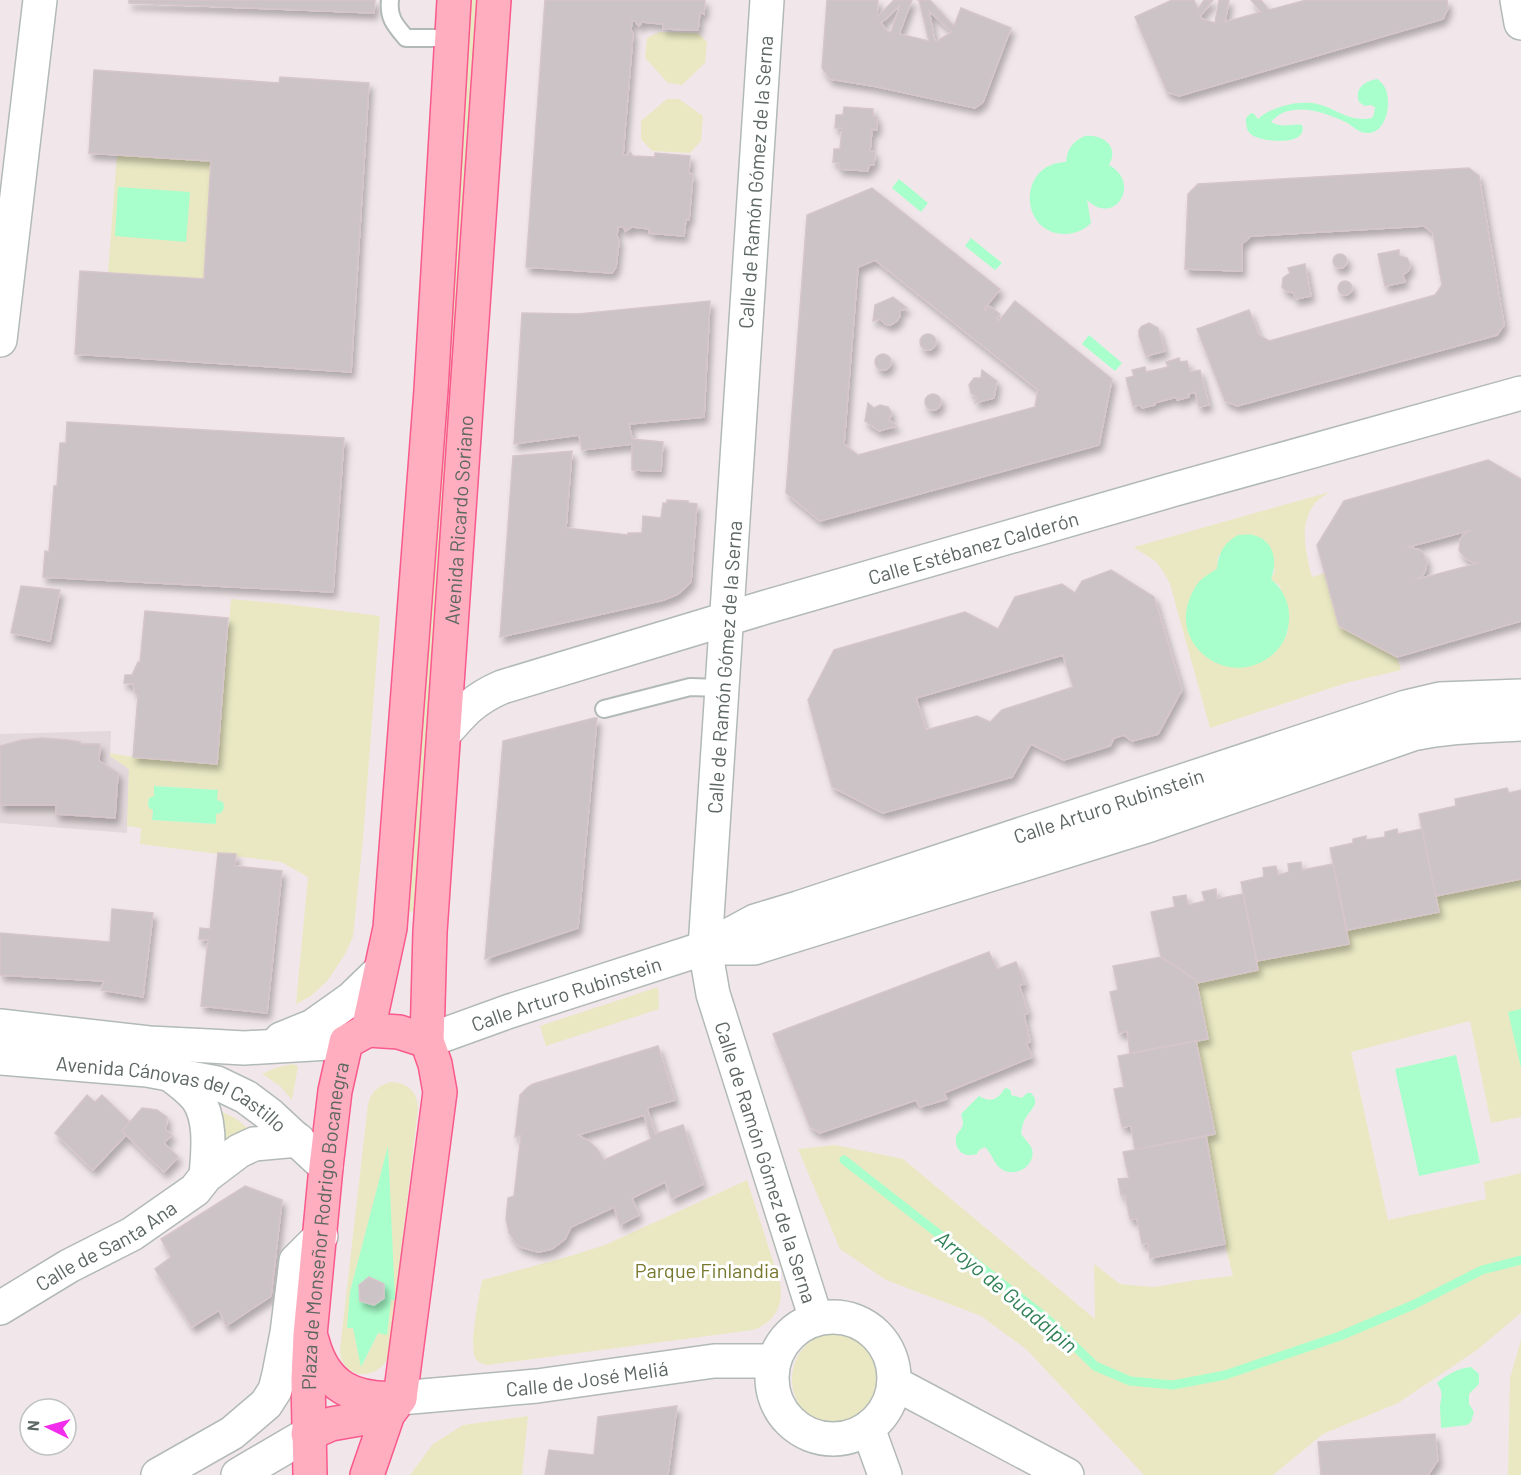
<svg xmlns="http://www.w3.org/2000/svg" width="1521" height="1475" viewBox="0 0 1521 1475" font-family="Barlow,sans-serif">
<defs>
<filter id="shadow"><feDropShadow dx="3.5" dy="6" stdDeviation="3" flood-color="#0004"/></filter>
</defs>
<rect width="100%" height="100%" fill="#f1e7ea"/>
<path fill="#e3d8db" d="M 111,731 L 110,756 L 129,769 L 127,833 L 0,823 L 0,734 Z"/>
<g fill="#e9e8c3" fill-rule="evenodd">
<path d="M 470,0 L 478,0 L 417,909 L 414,912 L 409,911 L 408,909 Z"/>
<path d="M 659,32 L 698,33 L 707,42 L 705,63 L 682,85 L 668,83 L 645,58 L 647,38 Z"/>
<path d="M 667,99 L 679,99 L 703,116 L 701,141 L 690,153 L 652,151 L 641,139 L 641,121 Z"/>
<path d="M 117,155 L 211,161 L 204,279 L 108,273 Z"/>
<path d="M 1330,492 C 1325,495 1319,499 1315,503 C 1298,525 1306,553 1312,577 L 1325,573 L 1339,626 L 1397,657 L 1401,670 L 1346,683 L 1210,728 L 1170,584 C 1166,577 1162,568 1156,562 C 1151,557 1141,553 1134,547 ZM 1238,535 L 1252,535 L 1265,541 L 1275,571 L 1271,579 L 1280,586 L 1288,632 L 1274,654 L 1201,580 L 1217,569 L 1218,556 Z"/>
<path d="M 231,599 L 286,604 L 380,616 L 363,839 L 353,937 L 345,954 L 328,980 L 311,996 L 296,1004 L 308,877 L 281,862 L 140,844 L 141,828 L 127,826 L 129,769 L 110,756 L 110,753 L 133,757 L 217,764 ZM 155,786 L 217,790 L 217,800 L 222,802 L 224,808 L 221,813 L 216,814 L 215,824 L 152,820 L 153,810 L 148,806 L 148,800 L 154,797 Z"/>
<path d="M 1521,879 L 1521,1117 L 1491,1123 L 1470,1021 L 1351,1052 L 1388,1220 L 1486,1199 L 1484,1182 L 1521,1173 L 1521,1313 L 1477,1350 L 1398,1403 L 1323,1434 L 1273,1475 L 1144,1475 L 1026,1349 L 981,1316 L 886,1280 L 840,1249 L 798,1149 L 835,1145 L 903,1159 L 1095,1319 L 1094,1264 L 1120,1284 L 1154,1287 L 1196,1280 L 1233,1276 L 1225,1244 L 1206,1136 L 1215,1134 L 1196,1041 L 1208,1038 L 1197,983 L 1258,970 L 1257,961 L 1349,944 L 1347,930 L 1439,912 L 1435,896 Z"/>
<path d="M 658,987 L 659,1009 L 546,1046 L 540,1026 Z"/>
<path d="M 293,1064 L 298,1066 L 292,1100 L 280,1086 L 262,1074 L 275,1068 Z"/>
<path d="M 391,1082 C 408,1083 417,1091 418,1109 L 389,1354 C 380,1383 340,1380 340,1349 L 368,1104 C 371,1092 379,1085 391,1082 ZM 388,1148 L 394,1300 L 391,1299 L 387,1334 L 378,1333 L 362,1366 L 353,1328 L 350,1292 Z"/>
<path d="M 217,1109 L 238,1120 L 252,1132 L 218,1160 Z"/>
<path d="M 747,1180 L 780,1283 C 784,1306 775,1322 753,1330 L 487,1365 C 483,1364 478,1363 475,1358 C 469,1344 479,1297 482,1280 L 567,1257 L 605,1245 Z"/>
<circle cx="840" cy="1379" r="48"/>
<path d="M 1521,1340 L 1521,1475 L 1508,1475 L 1510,1378 Z"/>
<path d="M 528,1416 L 522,1475 L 410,1475 L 433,1444 L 463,1425 Z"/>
</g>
<g fill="#a9ffcb" fill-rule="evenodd">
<path d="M 1377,79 C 1386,85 1388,93 1388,103 C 1388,118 1380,138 1361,132 C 1357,130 1353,127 1349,124 C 1328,113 1290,99 1271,122 C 1284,129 1290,123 1302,125 C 1309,147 1261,142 1252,135 C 1246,131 1246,124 1246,118 L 1251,113 L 1254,114 L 1258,119 C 1265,112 1274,109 1283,106 C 1292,103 1303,102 1312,103 C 1335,106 1346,123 1372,118 L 1374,114 L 1375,107 L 1371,105 L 1365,106 L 1359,102 C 1354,88 1365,81 1377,79 Z"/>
<path d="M 1085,136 C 1102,134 1120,146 1109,165 C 1142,183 1115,227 1087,200 L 1091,223 C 1084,230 1075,234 1065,234 C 1019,234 1017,163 1066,162 C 1067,149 1073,141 1085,136 Z"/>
<path d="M 899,179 L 928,203 L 921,212 L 892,188 Z"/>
<path d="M 118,187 L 190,192 L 186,242 L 115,236 Z"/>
<path d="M 971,238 L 1002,263 L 995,270 L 965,246 Z"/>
<path d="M 1089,335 L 1122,363 L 1115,371 L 1082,344 Z"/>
<path d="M 1238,535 C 1243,535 1249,534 1253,535 C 1274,540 1278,561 1271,579 C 1286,592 1292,609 1288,628 C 1286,640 1278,652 1268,658 C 1226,688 1170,644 1190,598 C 1192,592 1196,584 1202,579 C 1206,575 1212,572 1217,569 C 1219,552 1223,544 1238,535 Z"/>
<path d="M 154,786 L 218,790 L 217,800 L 223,802 L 224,808 L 221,813 L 216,814 L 216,824 L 152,820 L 153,810 L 149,808 L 148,804 L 149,798 L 154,796 Z"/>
<path d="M 1521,1009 L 1521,1068 L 1508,1012 Z"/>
<path d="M 1456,1055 L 1480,1163 L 1419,1176 L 1395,1069 Z"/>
<path d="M 1007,1088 L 1011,1091 L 1011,1095 L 1022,1098 L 1027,1093 L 1031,1093 C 1041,1103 1031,1109 1025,1119 C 1022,1124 1022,1129 1021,1134 C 1024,1138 1030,1144 1032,1149 C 1036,1165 1018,1176 1005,1171 C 994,1167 993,1154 985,1147 L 979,1150 L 977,1154 C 965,1158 954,1151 956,1137 C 957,1132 962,1130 963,1124 C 963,1121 962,1117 961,1114 L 979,1096 C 990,1103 998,1100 1004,1089 Z"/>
<path d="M 388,1146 L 395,1300 L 391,1300 L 387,1335 L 378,1333 L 361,1367 L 353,1328 L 347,1328 L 350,1292 ZM 369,1277 L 384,1284 L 384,1298 L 374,1305 L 360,1300 L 359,1286 Z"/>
<path d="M 1471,1367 L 1479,1374 L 1479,1384 L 1469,1394 L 1469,1404 L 1474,1412 L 1471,1422 L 1467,1425 L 1441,1428 C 1441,1421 1440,1414 1440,1407 C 1441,1396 1444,1394 1437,1383 C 1446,1375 1458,1368 1471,1367 Z"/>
</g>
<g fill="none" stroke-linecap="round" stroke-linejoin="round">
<path stroke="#a9ffcb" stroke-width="9" d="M 844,1160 L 1046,1318 L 1095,1366 L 1130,1381 L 1173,1385 L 1225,1375 L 1340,1336 L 1413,1305 L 1482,1270 L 1521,1260"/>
</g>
<g fill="#ccc3c6" stroke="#d6c5cb" stroke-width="1.5" fill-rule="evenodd" filter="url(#shadow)">
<path d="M 129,0 L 375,0 L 374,13 L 129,3 Z"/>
<path d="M 545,0 L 705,0 L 704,14 L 700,12 L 698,30 L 663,29 L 663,24 L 642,22 L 639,26 L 635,21 L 632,21 L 631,30 L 633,34 L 623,155 L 627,155 L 630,152 L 633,156 L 655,157 L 655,153 L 690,156 L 689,173 L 693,175 L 689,220 L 686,219 L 684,236 L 649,233 L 650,229 L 632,227 L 625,231 L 624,227 L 618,227 L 617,236 L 619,241 L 616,267 L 612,273 L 526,267 Z"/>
<path d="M 827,0 L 878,0 L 877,17 L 894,0 L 912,0 L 899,34 L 929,41 L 919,0 L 917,0 L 930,0 L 954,26 L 961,8 L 1011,28 L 983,102 L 975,108 L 873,86 L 830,79 L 822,68 ZM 900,5 L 891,32 L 888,32 L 881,23 ZM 929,11 L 952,32 L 935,42 Z"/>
<path d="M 1172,0 L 1194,0 L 1198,9 L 1204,0 L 1213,0 L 1200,16 L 1202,19 L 1215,23 L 1219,0 L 1229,0 L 1225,22 L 1261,12 L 1251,0 L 1261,0 L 1269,10 L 1306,0 L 1447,0 L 1448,8 L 1443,19 L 1179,96 L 1167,92 L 1135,17 Z"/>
<path d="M 94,70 L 279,83 L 280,77 L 369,83 L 351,372 L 75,354 L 80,271 L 204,279 L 211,161 L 89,153 Z"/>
<path d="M 844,107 L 873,109 L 873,116 L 877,117 L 877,130 L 872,129 L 870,151 L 875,152 L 874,165 L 869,165 L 868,171 L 839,169 L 839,163 L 833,162 L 834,149 L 840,149 L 842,128 L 835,128 L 836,115 L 843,115 Z"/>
<path d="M 1469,168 L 1479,176 L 1504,325 L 1497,335 L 1237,406 L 1225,401 L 1197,329 L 1249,310 L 1259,335 L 1269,341 L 1435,295 L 1442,285 L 1433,233 L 1424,226 L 1251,236 L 1242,244 L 1242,271 L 1185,269 L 1188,194 L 1198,184 Z"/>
<path d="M 872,188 L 1000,289 L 984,309 L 986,310 L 989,306 L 1000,314 L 996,318 L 999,321 L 1015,301 L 1112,379 L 1099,445 L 820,521 L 786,493 L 807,215 ZM 875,260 L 1038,390 L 1035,407 L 858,455 L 844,444 L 858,267 Z"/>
<path d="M 1399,250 L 1399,256 L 1407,258 L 1410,264 L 1409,270 L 1403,275 L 1405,282 L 1385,286 L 1378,254 Z"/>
<circle cx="1340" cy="261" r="7"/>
<path d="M 1305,264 L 1311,296 L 1295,299 L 1294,293 L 1286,291 L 1282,287 L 1283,278 L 1290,273 L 1288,268 Z"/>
<circle cx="1345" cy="288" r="7"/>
<path d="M 893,297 L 907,308 L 899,311 L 900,316 L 897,321 L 891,325 L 885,324 L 880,319 L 873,321 L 875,305 Z"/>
<path d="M 710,301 L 704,417 L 629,424 L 632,439 L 663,442 L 661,471 L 632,470 L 632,444 L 582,450 L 579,435 L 514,444 L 522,313 L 578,314 Z"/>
<path d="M 1149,323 L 1158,328 L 1165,351 L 1146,356 L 1139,336 L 1139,330 L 1142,326 Z"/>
<circle cx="928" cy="342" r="8"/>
<circle cx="883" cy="362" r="8"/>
<path d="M 1179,358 L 1180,362 L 1187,361 L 1190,372 L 1200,370 L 1209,405 L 1199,407 L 1195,392 L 1188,394 L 1189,397 L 1177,400 L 1176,397 L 1154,403 L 1155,405 L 1142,408 L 1140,405 L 1133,406 L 1126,378 L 1134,376 L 1132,370 L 1145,367 L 1146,372 L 1168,367 L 1166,362 Z"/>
<path d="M 982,370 L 997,381 L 994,398 L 975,403 L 977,397 L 971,393 L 969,385 L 974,378 L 981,378 Z"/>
<circle cx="933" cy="402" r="8"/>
<path d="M 868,403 L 874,408 L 880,405 L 888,407 L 892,413 L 889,420 L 897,426 L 879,431 L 865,421 Z"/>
<path d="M 67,422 L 344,438 L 333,592 L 43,577 L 45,551 L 49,552 L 54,486 L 57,486 L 60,443 L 66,443 Z"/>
<path d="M 572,451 L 566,528 L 628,535 L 628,533 L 642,533 L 643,516 L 661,518 L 663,503 L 667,503 L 667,500 L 688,501 L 688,503 L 697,504 L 691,582 L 678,594 L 664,600 L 500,637 L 513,456 Z"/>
<path d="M 1488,460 L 1521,479 L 1521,621 L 1397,657 L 1339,626 L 1317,545 L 1344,501 ZM 1471,530 L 1463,535 L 1460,540 L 1459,550 L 1465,558 L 1472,562 L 1479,563 L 1415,580 L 1421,577 L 1425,572 L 1427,562 L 1423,553 L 1420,550 L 1408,547 Z"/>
<path d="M 1111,570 L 1154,597 L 1182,690 L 1158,734 L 1132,741 L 1124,735 L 1114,738 L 1110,746 L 1064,760 L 1031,744 L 1012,777 L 883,813 L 832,787 L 808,700 L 834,650 L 965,612 L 998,629 L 1015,597 L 1062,584 L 1075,593 L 1082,581 ZM 1063,655 L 1073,687 L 1002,710 L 990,722 L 977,716 L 926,730 L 916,698 Z"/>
<path d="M 21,586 L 60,590 L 50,641 L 11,633 Z"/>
<path d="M 145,611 L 228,618 L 217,764 L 133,757 L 138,695 L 135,693 L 133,684 L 124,683 L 125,675 L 132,675 L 138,662 L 140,662 Z"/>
<path d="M 594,718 L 597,718 L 578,928 L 485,959 L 503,741 Z"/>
<path d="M 42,738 L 68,740 L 80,742 L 80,744 L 100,744 L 99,761 L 118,773 L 115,818 L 56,814 L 56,805 L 0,805 L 0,746 L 22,740 Z"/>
<path d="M 1507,788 L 1509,793 L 1521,790 L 1521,879 L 1435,896 L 1419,814 L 1456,806 L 1455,799 Z"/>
<path d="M 1397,829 L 1398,834 L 1422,829 L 1439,912 L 1347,930 L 1330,848 L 1353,843 L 1353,839 L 1366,836 L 1366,840 L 1385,837 L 1385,832 Z"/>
<path d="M 218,853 L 236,854 L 235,866 L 282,871 L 267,1013 L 201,1006 L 208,940 L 199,939 L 200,928 L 210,929 Z"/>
<path d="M 1301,862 L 1302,870 L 1333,864 L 1349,944 L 1257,961 L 1241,882 L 1264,877 L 1263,868 L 1276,866 L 1278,875 L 1289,872 L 1288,864 Z"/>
<path d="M 1216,889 L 1217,899 L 1243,894 L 1258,970 L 1197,983 L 1196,980 L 1161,957 L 1151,912 L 1175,907 L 1173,897 L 1186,895 L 1188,905 L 1205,901 L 1202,892 Z"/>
<path d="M 112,909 L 153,913 L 143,997 L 101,990 L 104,981 L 0,975 L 0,933 L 110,942 Z"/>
<path d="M 989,952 L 997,969 L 1016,962 L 1025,984 L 1019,985 L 1028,1013 L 1024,1015 L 1030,1042 L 1026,1043 L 1032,1057 L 944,1093 L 947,1099 L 920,1107 L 916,1100 L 820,1133 L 810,1127 L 773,1034 Z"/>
<path d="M 1161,957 L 1196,980 L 1208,1039 L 1130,1053 L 1127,1031 L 1119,1033 L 1110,992 L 1118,990 L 1113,966 Z"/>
<path d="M 1196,1041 L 1215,1134 L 1135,1150 L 1131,1126 L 1122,1127 L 1114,1089 L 1124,1087 L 1118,1056 Z"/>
<path d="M 658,1046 L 675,1100 L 647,1108 L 655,1134 L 683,1125 L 703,1184 L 672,1199 L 665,1182 L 632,1198 L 639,1215 L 620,1225 L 614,1207 L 571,1227 L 565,1239 L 552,1249 L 539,1252 L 534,1251 L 521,1247 L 516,1243 L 509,1233 L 506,1219 L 508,1198 L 514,1196 L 521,1135 L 515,1137 L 520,1095 L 528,1087 L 533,1084 ZM 644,1115 L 651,1139 L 604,1160 L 598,1150 L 589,1141 L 578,1135 Z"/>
<path d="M 87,1095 L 95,1102 L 102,1095 L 130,1122 L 122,1131 L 126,1135 L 93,1170 L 55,1133 Z"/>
<path d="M 142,1108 L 157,1110 L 167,1117 L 166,1130 L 172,1135 L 164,1143 L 178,1157 L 164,1172 L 122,1131 Z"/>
<path d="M 1206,1136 L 1225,1244 L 1150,1258 L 1148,1243 L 1142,1244 L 1137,1219 L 1130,1219 L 1125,1195 L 1121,1195 L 1118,1179 L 1129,1178 L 1123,1152 Z"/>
<path d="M 245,1186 L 282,1200 L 271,1296 L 226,1326 L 219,1310 L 192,1327 L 155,1269 L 171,1257 L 161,1239 Z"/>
<path d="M 369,1277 L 384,1284 L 384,1298 L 374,1305 L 360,1301 L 359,1285 Z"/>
<path d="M 677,1406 L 668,1475 L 545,1475 L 549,1450 L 594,1455 L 598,1417 Z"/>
<path d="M 1435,1434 L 1438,1460 L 1428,1475 L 1321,1475 L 1318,1442 Z"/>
</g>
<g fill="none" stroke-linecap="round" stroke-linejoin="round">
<defs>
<g id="service">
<path d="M 390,0 C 388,18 395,25 406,38 L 451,38"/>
<path d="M 604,709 L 690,687 L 722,688"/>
</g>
<g id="minor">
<path id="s1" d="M 767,0 L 705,948 L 713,994 L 816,1319"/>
<path d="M 1517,0 L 1521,23"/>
<path d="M 0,340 L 40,0"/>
<path id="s2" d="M 444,734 C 463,712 474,699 502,687 L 766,607 L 1172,490 L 1521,393"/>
<path d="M 710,948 L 754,948 L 1150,825 L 1413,734 C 1449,726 1484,726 1521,724"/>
<path id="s3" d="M 427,1041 L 510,1011 L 705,948 L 755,921 L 798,908 L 1406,707 L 1440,699 L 1521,696"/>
<path d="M 168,1073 C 179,1081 189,1088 197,1098 C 212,1119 208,1152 206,1176"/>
<path id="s4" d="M 0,1308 L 69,1266 L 132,1234 L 195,1190 L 206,1176 L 239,1151 L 254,1144 L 298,1140"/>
<circle cx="833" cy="1378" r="61"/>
<path d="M 894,1383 L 1067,1475"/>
<path id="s5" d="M 400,1398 L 537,1386 L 714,1361 L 772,1361"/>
<path d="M 868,1428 L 885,1475"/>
<path d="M 158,1475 L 232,1433 L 266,1404 L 275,1390 L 279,1374 L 287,1333 L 296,1261 L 321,1236"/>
<path d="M 238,1475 L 308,1434"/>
</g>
<g id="secondary">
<path d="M 0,1026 L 149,1043 L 209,1046 L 244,1048 L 346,1042"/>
<path d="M 281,1039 L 313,1026 L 351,999 L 380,971"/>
<path id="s6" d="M 0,1058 L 147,1070 L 217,1083 L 246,1097 L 270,1115 L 326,1167"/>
</g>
<g id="primary">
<path d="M 368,1030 L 390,928 L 431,390 L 454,0"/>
<path d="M 368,1030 L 399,1032 L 427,1041"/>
<path d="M 312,1340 C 324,1387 354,1401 400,1398"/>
<path d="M 308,1434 L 331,1424 L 388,1414"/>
<path id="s7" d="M 310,1475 L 308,1379 L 310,1335 L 326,1167 L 335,1091 L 346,1042 L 368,1030"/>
<path id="s8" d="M 367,1475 L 388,1414 L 400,1398 L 440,1092 L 435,1064 L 427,1041 L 430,932 L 494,0"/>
</g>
</defs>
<use href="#service" stroke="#b2bab6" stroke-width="20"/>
<use href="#minor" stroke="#b2bab6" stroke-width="36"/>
<use href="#secondary" stroke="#b1bab6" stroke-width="36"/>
<use href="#primary" stroke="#f9598c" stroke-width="36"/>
<use href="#service" stroke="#fff" stroke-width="16"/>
<use href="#minor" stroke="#fff" stroke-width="33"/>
<use href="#secondary" stroke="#fff" stroke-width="33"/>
<use href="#primary" stroke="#ffaebf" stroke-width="33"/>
</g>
<g text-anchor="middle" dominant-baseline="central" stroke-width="6" stroke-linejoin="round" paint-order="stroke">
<g font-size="20" fill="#5e6863" stroke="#fff">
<text transform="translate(755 182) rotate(-86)">Calle de Ramón Gómez de la Serna</text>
<text stroke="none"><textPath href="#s8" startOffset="968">Avenida Ricardo Soriano</textPath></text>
<text stroke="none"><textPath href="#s2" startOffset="567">Calle Estébanez Calderón</textPath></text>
<text transform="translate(724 667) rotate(-86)">Calle de Ramón Gómez de la Serna</text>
<text stroke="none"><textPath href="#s3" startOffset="722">Calle Arturo Rubinstein</textPath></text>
<text stroke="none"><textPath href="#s3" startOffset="147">Calle Arturo Rubinstein</textPath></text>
<text stroke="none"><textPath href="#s6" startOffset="178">Avenida Cánovas del Castillo</textPath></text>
<text stroke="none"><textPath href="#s1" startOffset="1173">Calle de Ramón Gómez de la Serna</textPath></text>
<text stroke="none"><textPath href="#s7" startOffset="250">Plaza de Monseñor Rodrigo Bocanegra</textPath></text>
<text stroke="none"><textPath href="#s4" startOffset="123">Calle de Santa Ana</textPath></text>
<text stroke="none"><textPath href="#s5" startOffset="188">Calle de José Meliá</textPath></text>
</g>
<g font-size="20" fill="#77772d" stroke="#fff">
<text x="707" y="1270">Parque Finlandia</text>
</g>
<g font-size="21" font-style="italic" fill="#308055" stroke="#fff">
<text transform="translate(1007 1291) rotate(40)">Arroyo de Guadalpin</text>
</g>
</g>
<g transform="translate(48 1427) rotate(275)"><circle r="28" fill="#ffffff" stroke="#bfc3c1" stroke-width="1.5"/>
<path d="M0-4.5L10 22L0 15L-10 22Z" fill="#f22ceb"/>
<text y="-9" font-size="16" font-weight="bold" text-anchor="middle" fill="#5e6863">N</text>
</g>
</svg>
